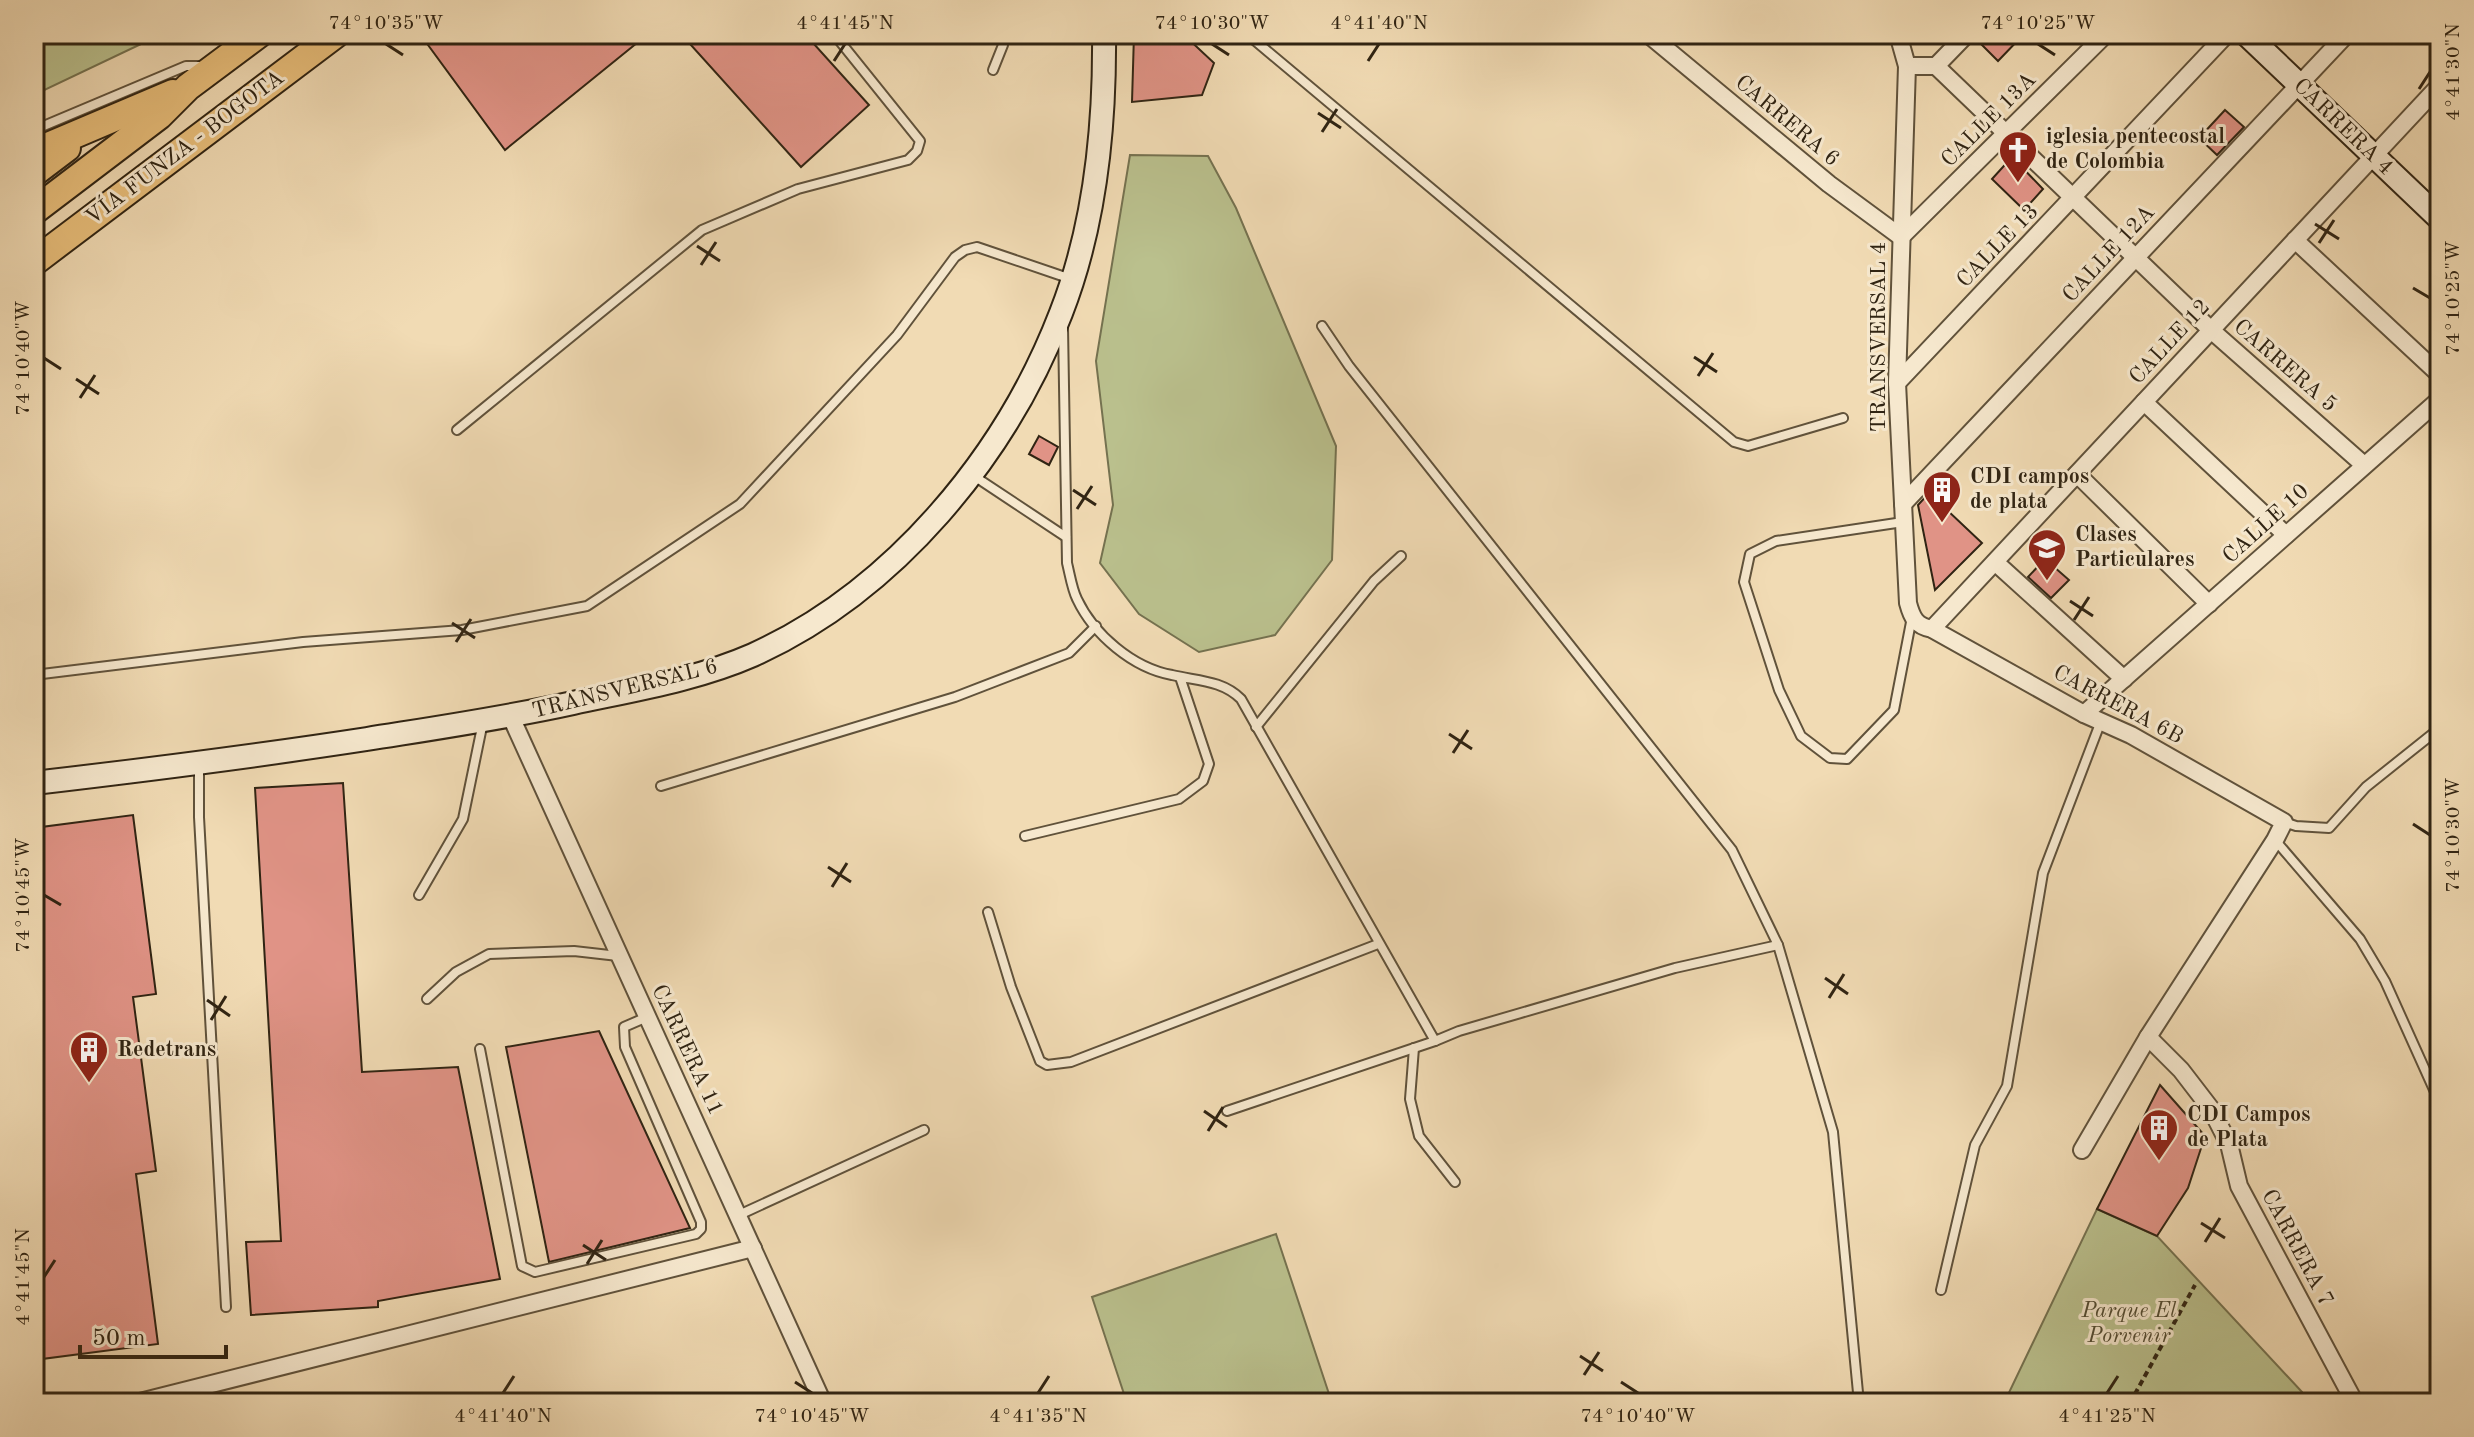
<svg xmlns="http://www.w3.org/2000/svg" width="2474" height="1437" viewBox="0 0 2474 1437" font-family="'Old Standard TT',serif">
<rect width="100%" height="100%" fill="#f1dbb4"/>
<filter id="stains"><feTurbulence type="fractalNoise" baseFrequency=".0025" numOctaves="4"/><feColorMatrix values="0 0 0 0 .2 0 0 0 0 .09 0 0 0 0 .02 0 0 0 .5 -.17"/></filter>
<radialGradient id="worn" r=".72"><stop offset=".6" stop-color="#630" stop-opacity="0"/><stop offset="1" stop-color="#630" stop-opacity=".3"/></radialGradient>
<g fill="#bac08d" stroke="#757250" stroke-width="2">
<path d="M 34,34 L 162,34 L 34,95 Z"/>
<path d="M 1130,155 L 1208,156 L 1236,208 L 1336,446 L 1332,560 L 1275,635 L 1199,652 L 1139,614 L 1100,563 L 1113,505 L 1096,361 Z"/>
<path d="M 2097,1209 L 2157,1236 L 2302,1392 L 2303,1403 L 2004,1403 Z"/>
<path d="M 1276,1234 L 1332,1403 L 1127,1403 L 1092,1297 Z"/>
</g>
<g fill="#e09386" stroke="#302413" stroke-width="2">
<path d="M 420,34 L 648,34 L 505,150 Z"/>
<path d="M 681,34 L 805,34 L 869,105 L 801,167 Z"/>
<path d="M 1134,34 L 1183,34 L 1214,63 L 1202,95 L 1132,102 Z"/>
<path d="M 1978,34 L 2024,34 L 1998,61 L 1976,39 Z"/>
<path d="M 2225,110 L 2244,127 L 2217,155 L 2199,138 Z"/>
<path d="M 2012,157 L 2043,189 L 2024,210 L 1992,179 Z"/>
<path d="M 1039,436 L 1058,447 L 1049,465 L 1029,454 Z"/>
<path d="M 1929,493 L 1982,543 L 1935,590 L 1918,505 Z"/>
<path d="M 2045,559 L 2069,580 L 2051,598 L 2028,577 Z"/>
<path d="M 343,783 L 362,1072 L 458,1067 L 500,1279 L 378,1301 L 378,1307 L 251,1315 L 246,1242 L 281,1241 L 255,788 Z"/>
<path d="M 133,815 L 156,994 L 133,997 L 156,1171 L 136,1174 L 158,1344 L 34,1360 L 34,828 Z"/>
<path d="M 599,1031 L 690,1228 L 549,1262 L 506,1047 Z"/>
<path d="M 2160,1085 L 2205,1136 L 2188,1188 L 2157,1236 L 2097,1209 Z"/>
</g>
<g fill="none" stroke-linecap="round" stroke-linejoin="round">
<defs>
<g id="lane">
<path d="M 1247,34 L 1734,442 L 1748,446 L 1843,418"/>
<path d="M 993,70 L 1003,45 L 1003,34"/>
<path d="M 34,130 L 186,66 L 204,66"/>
<path d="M 1322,326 L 1349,366 L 1732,850 L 1778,945 L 1833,1132 L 1859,1403"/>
<path d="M 1063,327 L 1067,563 C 1070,575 1072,589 1077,599 C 1094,635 1133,668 1172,675 C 1197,681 1222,680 1241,699 L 1435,1041 L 1459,1031 L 1675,968 L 1778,945"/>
<path d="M 457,430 L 702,230 L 798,189 L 908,160 L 917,151 L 920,141 L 834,34"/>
<path d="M 974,476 L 1066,537"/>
<path d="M 1903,522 L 1776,541 L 1750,554 L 1744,582 L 1779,690 L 1801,736 L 1830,758 L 1847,759 L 1894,710 L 1912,617"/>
<path d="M 34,675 L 303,642 L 462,630 L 587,606 L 740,504 L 897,335 L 955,257 L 965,250 L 977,247 L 1071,279"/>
<path d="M 1256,727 L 1374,581 L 1401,556"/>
<path d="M 199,765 L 199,817 L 226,1307"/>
<path d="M 661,786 L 955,697 L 1069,653 L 1096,626"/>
<path d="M 2284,822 L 2296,826 L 2329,828 L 2366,787 L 2440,728"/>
<path d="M 1025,836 L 1179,799 L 1203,781 L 1209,764 L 1180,677"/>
<path d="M 2275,840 L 2360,939 L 2385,981 L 2440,1103"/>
<path d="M 419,895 L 463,819 L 483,722"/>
<path d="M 988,912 L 1011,987 L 1040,1061 L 1047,1065 L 1071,1062 L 1378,944"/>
<path d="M 427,999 L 456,972 L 489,954 L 574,951 L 618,956"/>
<path d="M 1414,1048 L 1410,1099 L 1419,1136 L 1455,1182"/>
<path d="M 480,1049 L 522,1266 L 535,1272 L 696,1234 L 701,1229 L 701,1222 L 625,1047 L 624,1027 L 647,1017"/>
<path d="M 1227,1111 L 1435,1041"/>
<path d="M 739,1215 L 924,1130"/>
<path d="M 1941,1290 L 1975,1145 L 2007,1086 L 2043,873 L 2101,721"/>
</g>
<g id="street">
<path d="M 1648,34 L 1829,184 L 1901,237"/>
<path d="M 1898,34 L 1907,66 L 1897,383 L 1908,603 C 1912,618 1916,626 1932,629 L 2084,714 L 2131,735 L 2284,822 L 2275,840 L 2148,1037 L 2082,1150"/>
<path d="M 1907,66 L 1936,66 L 1967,34"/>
<path d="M 1936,66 L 2211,330 L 2364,465"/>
<path d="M 1901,237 L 2106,34"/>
<path d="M 2295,240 L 2440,375"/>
<path d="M 1897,383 L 2227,34"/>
<path d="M 2144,402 L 2286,535"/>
<path d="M 2077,474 L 2209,604"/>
<path d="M 1903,504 L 2347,34"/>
<path d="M 1995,562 L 2124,679"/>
<path d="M 1932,629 L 2440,85"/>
<path d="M 2084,714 L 2440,399"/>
<path d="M 511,717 L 823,1403"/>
<path d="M 2148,1037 L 2181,1070 L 2211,1109 L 2229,1144 L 2239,1186 L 2355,1403"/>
<path d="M 136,1403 L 753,1248"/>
</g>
<g id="secondary">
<path d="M 2246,34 L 2440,219"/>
<path d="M 34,783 C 145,770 256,756 367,739 C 436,728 505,718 573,703 C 633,690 696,680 753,655 C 894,591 1006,456 1061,313 C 1095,226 1105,127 1104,34"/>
</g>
<g id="primary">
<path d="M 34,152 L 173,93"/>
<path d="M 34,173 L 67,148"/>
<path d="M 34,211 L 159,116 L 188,87 L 259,34"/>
<path d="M 34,262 L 336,34"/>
</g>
</defs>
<use href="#lane" stroke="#60523b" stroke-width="12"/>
<use href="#street" stroke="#60523b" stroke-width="20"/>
<use href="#secondary" stroke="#302413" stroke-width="26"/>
<use href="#primary" stroke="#302413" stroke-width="30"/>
<path stroke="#302413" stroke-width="4" stroke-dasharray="6 4" stroke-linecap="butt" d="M 2130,1403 L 2195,1285"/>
<use href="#lane" stroke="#f6e8ce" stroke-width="8"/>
<use href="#street" stroke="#f6e8ce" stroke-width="16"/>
<use href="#secondary" stroke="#f6e8ce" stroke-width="22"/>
<use href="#primary" stroke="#e8be7a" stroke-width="26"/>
</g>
<path fill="none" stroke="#302413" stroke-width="3" d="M 386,44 L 403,55M 1212,44 L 1229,55M 2038,44 L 2055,55M 834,61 L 845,44M 1368,61 L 1379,44M 2419,89 L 2430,72M 1318,113 L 1341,128M 1322,132 L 1337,109M 2315,224 L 2339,239M 2319,243 L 2334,220M 697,246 L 720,261M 701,265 L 716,242M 2413,288 L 2430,298M 1694,357 L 1717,372M 44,358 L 61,369M 1698,376 L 1713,353M 76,379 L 99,394M 80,398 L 95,375M 1073,490 L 1096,505M 1077,509 L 1092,486M 2070,601 L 2093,616M 2074,620 L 2089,597M 452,623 L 475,638M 456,642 L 471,619M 1449,734 L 1472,749M 1453,753 L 1468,730M 2413,824 L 2430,835M 828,867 L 851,882M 832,887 L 847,863M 44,895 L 61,905M 1825,978 L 1848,994M 1829,998 L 1844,974M 207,1000 L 230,1016M 211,1020 L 226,996M 1204,1111 L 1227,1127M 1208,1131 L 1223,1107M 2201,1223 L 2225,1238M 2205,1242 L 2220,1218M 583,1245 L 606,1260M 587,1264 L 602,1240M 44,1277 L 55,1260M 1580,1356 L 1603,1371M 1584,1375 L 1599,1352M 795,1382 L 812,1393M 1621,1382 L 1638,1393M 503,1393 L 514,1376M 1038,1393 L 1049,1376M 2107,1393 L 2118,1376"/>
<defs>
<symbol id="church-pin" viewBox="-11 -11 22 30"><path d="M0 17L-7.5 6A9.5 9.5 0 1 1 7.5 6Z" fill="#8f2418" stroke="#f6e8ce"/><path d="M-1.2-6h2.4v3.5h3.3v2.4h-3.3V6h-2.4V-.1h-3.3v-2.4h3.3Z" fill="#fff"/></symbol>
<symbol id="building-pin" viewBox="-11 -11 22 30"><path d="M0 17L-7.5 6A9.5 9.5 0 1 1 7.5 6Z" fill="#8f2418" stroke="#f6e8ce"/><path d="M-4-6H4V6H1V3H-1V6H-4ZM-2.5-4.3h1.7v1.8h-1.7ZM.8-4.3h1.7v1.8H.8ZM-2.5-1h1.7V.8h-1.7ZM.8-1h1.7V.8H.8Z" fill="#fff"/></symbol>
<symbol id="school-pin" viewBox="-11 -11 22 30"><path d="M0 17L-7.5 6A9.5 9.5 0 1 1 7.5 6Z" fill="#8f2418" stroke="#f6e8ce"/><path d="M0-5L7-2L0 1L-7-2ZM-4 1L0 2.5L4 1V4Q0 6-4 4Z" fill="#fff"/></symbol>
</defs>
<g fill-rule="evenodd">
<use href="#church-pin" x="1996" y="128" width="44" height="60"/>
<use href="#building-pin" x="1920" y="468" width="44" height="60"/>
<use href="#school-pin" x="2025" y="526" width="44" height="60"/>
<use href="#building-pin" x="67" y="1028" width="44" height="60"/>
<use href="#building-pin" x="2137" y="1106" width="44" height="60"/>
</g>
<g text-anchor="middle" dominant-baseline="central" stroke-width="6" stroke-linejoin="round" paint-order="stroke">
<g font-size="22" fill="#302413" stroke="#f6e8ce">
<text transform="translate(1989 120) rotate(-45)">CALLE 13A</text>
<text transform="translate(1787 121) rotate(40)">CARRERA 6</text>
<text transform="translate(2343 127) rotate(44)">CARRERA 4</text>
<text transform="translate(185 148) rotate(-37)">VÍA FUNZA - BOGOTA</text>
<text transform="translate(1998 246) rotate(-46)">CALLE 13</text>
<text transform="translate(2109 254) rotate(-47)">CALLE 12A</text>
<text transform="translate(1879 337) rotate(-90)">TRANSVERSAL 4</text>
<text transform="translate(2170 342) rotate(-47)">CALLE 12</text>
<text transform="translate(2285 366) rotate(41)">CARRERA 5</text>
<text transform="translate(2266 524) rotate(-42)">CALLE 10</text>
<text transform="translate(625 689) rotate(-14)">TRANSVERSAL 6</text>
<text transform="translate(2118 705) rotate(28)">CARRERA 6B</text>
<text transform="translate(687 1050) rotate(65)">CARRERA 11</text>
<text transform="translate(2297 1248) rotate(62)">CARRERA 7</text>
</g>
<g font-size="22" font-weight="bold" fill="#302413" stroke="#f6e8ce" text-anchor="start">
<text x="2046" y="137">iglesia pentecostal<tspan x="2046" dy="25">de Colombia</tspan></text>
<text x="1970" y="477">CDI campos<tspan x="1970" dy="25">de plata</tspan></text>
<text x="2075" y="535">Clases<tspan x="2075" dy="25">Particulares</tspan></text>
<text x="117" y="1050">Redetrans</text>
<text x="2187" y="1115">CDI Campos<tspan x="2187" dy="25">de Plata</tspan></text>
</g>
<g font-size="22" font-style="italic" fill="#524b32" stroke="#f6e8ce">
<text x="2129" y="1311">Parque El<tspan x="2129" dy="25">Porvenir</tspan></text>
</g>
</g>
<rect width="2474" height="1437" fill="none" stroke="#f1dbb4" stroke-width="88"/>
<path d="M80 1345v12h146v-12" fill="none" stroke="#302413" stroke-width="4"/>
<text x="92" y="1345" font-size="24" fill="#302413" stroke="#f6e8ce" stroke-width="6" paint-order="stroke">50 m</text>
<rect x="44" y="44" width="2386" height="1349" fill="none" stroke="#302413" stroke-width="3"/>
<g font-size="20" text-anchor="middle" fill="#302413">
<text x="386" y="29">74°10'35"W</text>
<text x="845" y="29">4°41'45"N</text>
<text x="1212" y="29">74°10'30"W</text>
<text x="1379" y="29">4°41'40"N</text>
<text x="2038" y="29">74°10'25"W</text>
<text transform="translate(2452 72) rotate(-90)" y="7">4°41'30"N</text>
<text transform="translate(2452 298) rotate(-90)" y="7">74°10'25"W</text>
<text transform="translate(22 358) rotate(-90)" y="7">74°10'40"W</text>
<text transform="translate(2452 835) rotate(-90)" y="7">74°10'30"W</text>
<text transform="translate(22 895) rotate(-90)" y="7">74°10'45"W</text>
<text transform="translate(22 1277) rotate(-90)" y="7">4°41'45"N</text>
<text x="503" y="1422">4°41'40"N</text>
<text x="812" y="1422">74°10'45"W</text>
<text x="1038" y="1422">4°41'35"N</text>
<text x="1638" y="1422">74°10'40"W</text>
<text x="2107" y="1422">4°41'25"N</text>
</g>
<rect width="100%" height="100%" filter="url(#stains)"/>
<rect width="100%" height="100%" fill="url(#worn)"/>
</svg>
